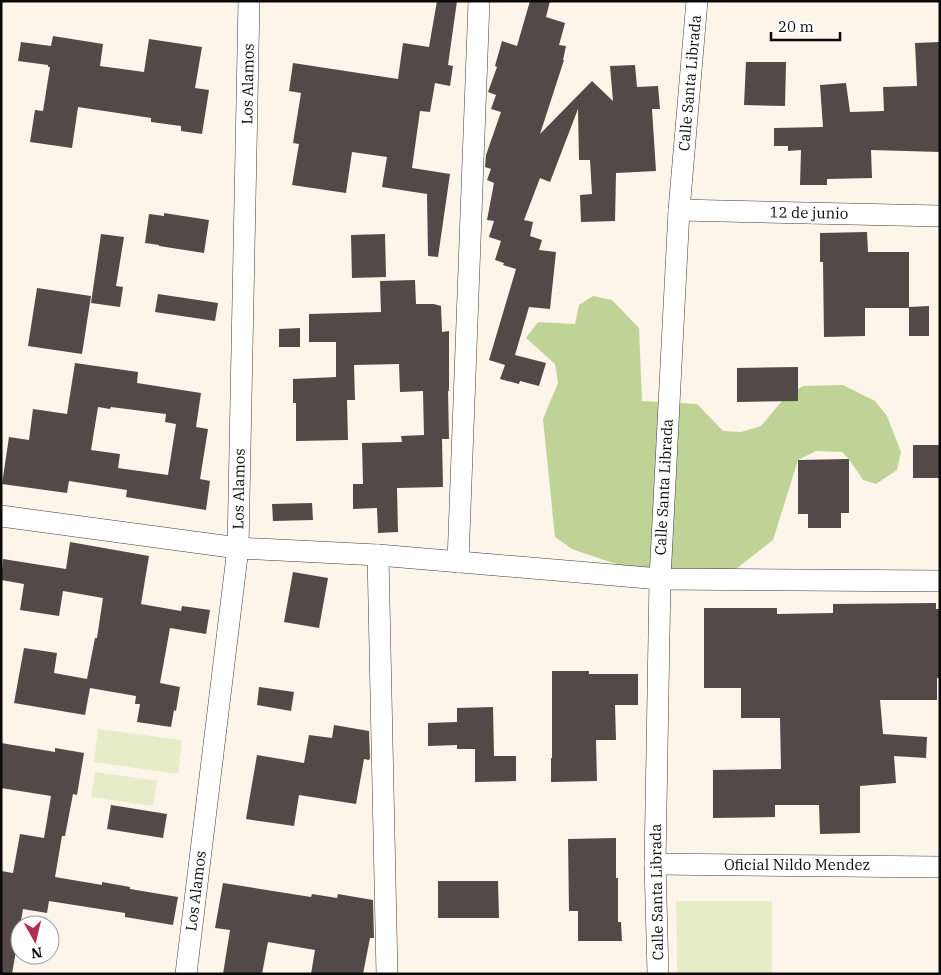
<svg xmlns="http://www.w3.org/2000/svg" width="941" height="975" font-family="'IBM Plex Serif',serif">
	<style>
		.forest { fill: #bfd397 }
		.pitch { fill: #e7ecc8 }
		.building { fill: #524948; fill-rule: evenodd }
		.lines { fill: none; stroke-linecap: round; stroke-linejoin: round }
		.street-casing { stroke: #3d3d3d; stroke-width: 22 }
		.street { stroke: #fff; stroke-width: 21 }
		.labels { text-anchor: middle; stroke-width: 5; stroke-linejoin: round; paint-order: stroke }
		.street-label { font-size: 15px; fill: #0a0a0a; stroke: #fff }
	</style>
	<rect width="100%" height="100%" fill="#fdf5e9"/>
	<path class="forest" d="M 593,296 L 612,300 L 639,328 L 642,401 L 697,404 L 723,431 L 741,432 L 761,426 L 787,395 L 803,386 L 843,385 L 875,401 L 887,416 L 901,452 L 897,470 L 876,484 L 863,480 L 849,459 L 842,452 L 816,451 L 798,460 L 773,540 L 722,580 L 660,579 L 572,549 L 555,537 L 543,419 L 558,383 L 555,364 L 526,338 L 538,322 L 575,324 L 579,305 Z"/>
	<g class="pitch">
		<path d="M 98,729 L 182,740 L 178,774 L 94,762 Z"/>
		<path d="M 95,772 L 157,781 L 153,806 L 91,797 Z"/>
		<path d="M 676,901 L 772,901 L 772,974 L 677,974 Z"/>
	</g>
	<g class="building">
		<path d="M 437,1 L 457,1 L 448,65 L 453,66 L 450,86 L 435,83 L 430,112 L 420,111 L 412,168 L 450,174 L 438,257 L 428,256 L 427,194 L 382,187 L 387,157 L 352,152 L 346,193 L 292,185 L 299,144 L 293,143 L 301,93 L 289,91 L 293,63 L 398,79 L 403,43 L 429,47 Z"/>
		<path d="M 530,1 L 550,1 L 546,17 L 565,23 L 559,45 L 566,46 L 563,60 L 564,60 L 540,134 L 592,81 L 613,101 L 610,66 L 635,65 L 637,87 L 658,86 L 660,109 L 652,109 L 656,171 L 616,173 L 615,221 L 581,222 L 580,195 L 592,194 L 590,160 L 579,160 L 578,109 L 550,182 L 540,178 L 524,220 L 533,222 L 530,236 L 542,240 L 539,250 L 556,252 L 550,309 L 529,307 L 515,355 L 546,363 L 539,386 L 520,381 L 519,384 L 500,379 L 505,365 L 489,360 L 516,269 L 503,265 L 504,263 L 495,260 L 501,241 L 489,237 L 494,221 L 487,220 L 494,183 L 487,180 L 491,169 L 485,167 L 486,155 L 501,112 L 491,109 L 496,95 L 488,92 L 497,67 L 495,66 L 502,41 L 517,46 Z"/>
		<path d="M 53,36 L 103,44 L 100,66 L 144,72 L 149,39 L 202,47 L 195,88 L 209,90 L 202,134 L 181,131 L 181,126 L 151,122 L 151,118 L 78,107 L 72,148 L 30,142 L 35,110 L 43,111 L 50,67 L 48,67 L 48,65 L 18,61 L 21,42 L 51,46 Z"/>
		<path d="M 940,42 L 940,152 L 871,150 L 872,178 L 827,179 L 827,185 L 800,185 L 801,150 L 788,151 L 788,146 L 774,146 L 774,128 L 823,127 L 820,85 L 846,83 L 850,112 L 884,111 L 883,87 L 917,86 L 915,43 Z"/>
		<path d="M 746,62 L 786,62 L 785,106 L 744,105 Z"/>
		<path d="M 164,213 L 209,220 L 204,253 L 159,246 L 159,245 L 145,243 L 149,214 L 164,216 Z"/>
		<path d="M 867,232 L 868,252 L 909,252 L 909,307 L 929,306 L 929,336 L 909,336 L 909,308 L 865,308 L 865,336 L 824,337 L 823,262 L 820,262 L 820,233 Z"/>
		<path d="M 101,234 L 124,237 L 116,286 L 123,287 L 120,307 L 91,303 Z"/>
		<path d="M 385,234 L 386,277 L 352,278 L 351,235 Z"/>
		<path d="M 415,280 L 416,304 L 434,304 L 441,306 L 442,332 L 449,331 L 449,391 L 448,391 L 449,439 L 442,439 L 443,487 L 397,488 L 398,532 L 378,533 L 377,508 L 353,509 L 353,484 L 363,484 L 362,443 L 402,442 L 401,436 L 424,435 L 423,391 L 400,392 L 399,364 L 354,365 L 355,400 L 347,400 L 348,440 L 296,441 L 296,403 L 293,403 L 293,379 L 336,377 L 336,342 L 309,342 L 309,314 L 381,312 L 380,281 Z"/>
		<path d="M 37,288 L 91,296 L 82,354 L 28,346 Z"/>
		<path d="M 158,294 L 218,303 L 215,321 L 155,312 Z"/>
		<path d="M 300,328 L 300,347 L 279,347 L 279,329 Z"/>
		<path d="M 75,363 L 138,372 L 137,383 L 201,393 L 196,427 L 208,429 L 200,479 L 210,481 L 206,510 L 126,497 L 127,490 L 69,481 L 67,493 L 2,484 L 9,437 L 29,440 L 33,409 L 67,414 ZM 98,407 L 110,409 L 111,407 L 166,414 L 165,422 L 176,424 L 168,475 L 118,468 L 120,454 L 91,450 Z"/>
		<path d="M 798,367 L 798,401 L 737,402 L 737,368 Z"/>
		<rect x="913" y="445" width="27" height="33"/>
		<path d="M 849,459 L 849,513 L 841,513 L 841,528 L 808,528 L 808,514 L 798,514 L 798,460 Z"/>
		<path d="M 312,503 L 313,520 L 273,521 L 272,504 Z"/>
		<path d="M 70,542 L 149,556 L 141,604 L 181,611 L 182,606 L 210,610 L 206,634 L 170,628 L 160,683 L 180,687 L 176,711 L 174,710 L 171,727 L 137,722 L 140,704 L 135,704 L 136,696 L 90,688 L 85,715 L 14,703 L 24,648 L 57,653 L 54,673 L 87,679 L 95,638 L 97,638 L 103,598 L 63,591 L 59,616 L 20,610 L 24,584 L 1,580 L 3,559 L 66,569 Z"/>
		<path d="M 293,572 L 328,578 L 319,628 L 284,622 Z"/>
		<path d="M 936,603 L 936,609 L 940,609 L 940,678 L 937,678 L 937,700 L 880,700 L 883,734 L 927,737 L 926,758 L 894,756 L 896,783 L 860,786 L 860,833 L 820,834 L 819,805 L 775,805 L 775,817 L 713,818 L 713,770 L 781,769 L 780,718 L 741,718 L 741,688 L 704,688 L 704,608 L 777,608 L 777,614 L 833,613 L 833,604 Z"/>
		<path d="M 552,671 L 589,671 L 589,674 L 638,674 L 638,705 L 615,705 L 616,740 L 596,740 L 597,781 L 551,782 L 551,758 L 552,758 Z"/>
		<path d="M 259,687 L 294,692 L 291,711 L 257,705 Z"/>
		<path d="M 493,707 L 494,756 L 516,756 L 516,781 L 475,782 L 475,749 L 457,749 L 457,745 L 428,746 L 428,723 L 457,722 L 457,708 Z"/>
		<path d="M 334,725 L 369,731 L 370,758 L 369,760 L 364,759 L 356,804 L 299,795 L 294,826 L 246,819 L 257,755 L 304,763 L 309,735 L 332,738 Z"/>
		<path d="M 1,743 L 55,752 L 55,748 L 84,753 L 77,795 L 73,794 L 65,836 L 62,836 L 55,877 L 102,885 L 102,882 L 130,887 L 130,889 L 178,897 L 173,925 L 125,917 L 125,913 L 49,901 L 47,913 L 23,909 L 12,974 L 1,974 L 1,871 L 13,873 L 20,834 L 44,838 L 51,796 L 1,788 Z"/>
		<path d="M 111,805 L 167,814 L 163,838 L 107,829 Z"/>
		<path d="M 616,838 L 616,878 L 618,878 L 618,922 L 621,922 L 622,941 L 578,941 L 578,911 L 569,911 L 568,839 Z"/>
		<path d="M 438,881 L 498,881 L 499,918 L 438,918 Z"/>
		<path d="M 223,883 L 311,897 L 312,894 L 337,898 L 338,894 L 373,900 L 374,938 L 370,938 L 363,974 L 311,974 L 315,950 L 268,942 L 262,974 L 223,974 L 230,930 L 215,928 Z"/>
	</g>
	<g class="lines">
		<defs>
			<g id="street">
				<path d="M 679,210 L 940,216"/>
				<path d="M 1,516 L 238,548 L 378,555 L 660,579 L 940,581"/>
				<path d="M 378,555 L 387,974"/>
				<path d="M 458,562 L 479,1"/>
				<path d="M 655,864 L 940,867"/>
				<path d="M 186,974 L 238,548 L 249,1"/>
				<path d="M 658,974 L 655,864 L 660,579 L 679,210 L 697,1"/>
			</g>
		</defs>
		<use href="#street" class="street-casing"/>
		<use href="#street" class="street"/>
	</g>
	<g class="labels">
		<g class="street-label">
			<text transform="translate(690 83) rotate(-85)" y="5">Calle Santa Librada</text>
			<text transform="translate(248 84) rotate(-89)" y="5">Los Alamos</text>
			<text transform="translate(809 213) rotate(1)" y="5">12 de junio</text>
			<text transform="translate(664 487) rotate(-87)" y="5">Calle Santa Librada</text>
			<text transform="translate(239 489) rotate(-89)" y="5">Los Alamos</text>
			<text x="797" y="870">Oficial Nildo Mendez</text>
			<text transform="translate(196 891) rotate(-83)" y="5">Los Alamos</text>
			<text transform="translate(657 892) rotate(-91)" y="5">Calle Santa Librada</text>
		</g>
	</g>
	<rect width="941" height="975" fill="none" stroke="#0a0a0a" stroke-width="5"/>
	<g transform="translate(35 940) rotate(172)"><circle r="24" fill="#ffffff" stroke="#9d9d9d"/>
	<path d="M0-4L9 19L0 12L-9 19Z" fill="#ae2f51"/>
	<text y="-8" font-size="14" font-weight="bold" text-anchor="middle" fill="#0a0a0a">N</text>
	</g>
	<path d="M771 32v8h69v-8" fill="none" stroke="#0a0a0a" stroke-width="2.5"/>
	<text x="778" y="32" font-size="15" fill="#0a0a0a" stroke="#ffffff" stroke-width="4" paint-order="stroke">20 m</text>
</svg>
